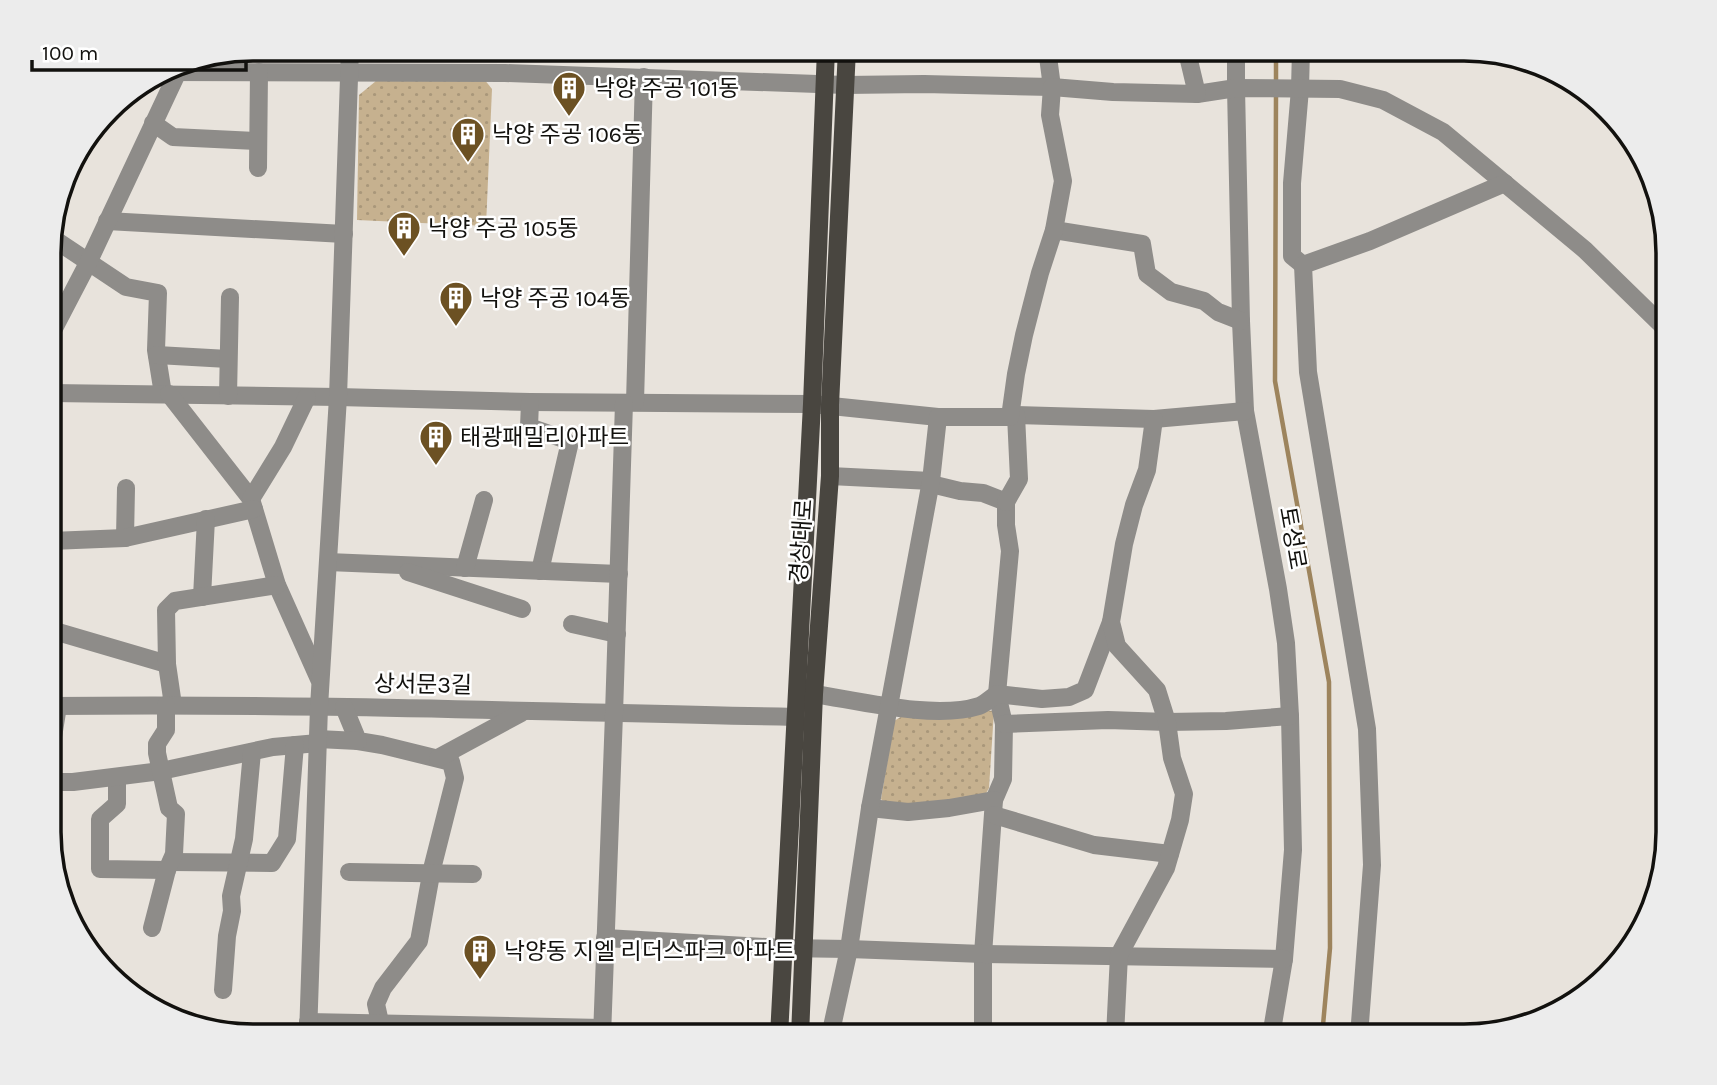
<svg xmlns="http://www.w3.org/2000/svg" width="1717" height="1085" font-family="Karla,'Noto Sans KR',sans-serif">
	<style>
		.green { fill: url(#green-dots) }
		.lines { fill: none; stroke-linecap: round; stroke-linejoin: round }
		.stream { stroke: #9d845d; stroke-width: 4.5 }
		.minor { stroke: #8e8c89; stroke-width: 18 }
		.major { stroke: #494640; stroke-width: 18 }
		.labels { text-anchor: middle; stroke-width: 5; stroke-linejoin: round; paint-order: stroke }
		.poi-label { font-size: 23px; fill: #12110e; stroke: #fff; text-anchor: start }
		.street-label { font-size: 23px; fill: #12110e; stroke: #fff }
		.rim { fill: none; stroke: #12110e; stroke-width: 3.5 }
	</style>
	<defs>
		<pattern id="green-dots" width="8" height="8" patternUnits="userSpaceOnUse" patternTransform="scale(1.75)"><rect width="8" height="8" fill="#c6b18f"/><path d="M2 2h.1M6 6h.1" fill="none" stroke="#a9977a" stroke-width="1.8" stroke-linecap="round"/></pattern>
	</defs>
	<rect width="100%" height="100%" fill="#e8e3dc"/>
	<g class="green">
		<path d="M 484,79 L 492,89 L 486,226 L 357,220 L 359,95 L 376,81 Z"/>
		<path d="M 981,710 L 994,711 L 989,788 L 984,797 L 888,807 L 881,799 L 894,721 L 909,712 Z"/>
	</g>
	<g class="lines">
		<g class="stream">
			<path d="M 1276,83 L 1276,49"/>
			<path d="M 1276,92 L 1275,381 L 1329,682 L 1330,948 L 1322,1036"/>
		</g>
		<g class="minor">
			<path d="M 1236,49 L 1236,88 L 1241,321 L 1245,411 L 1278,589 L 1286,643 L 1290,716 L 1293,850 L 1284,959 L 1271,1036"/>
			<path d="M 1301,49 L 1300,89 L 1292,183 L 1292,256 L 1303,265"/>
			<path d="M 163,72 L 505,73 L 845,85 L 924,84 L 1052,87 L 1047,49"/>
			<path d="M 1197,94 L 1236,88 L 1340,89 L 1383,100 L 1443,132 L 1585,250 L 1668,331"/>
			<path d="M 153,123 L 173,137 L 258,141"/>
			<path d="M 258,168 L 259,72"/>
			<path d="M 107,221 L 344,234"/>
			<path d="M 1054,230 L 1142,244 L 1147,274 L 1171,292 L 1204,301 L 1218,312 L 1241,321"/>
			<path d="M 51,237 L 126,287 L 158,293 L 156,350 L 163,394"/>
			<path d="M 54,239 L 55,212"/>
			<path d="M 51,334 L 88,263 L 182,63"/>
			<path d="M 157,355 L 228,359"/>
			<path d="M 51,393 L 338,397 L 530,402 L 812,404 L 938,417"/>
			<path d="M 169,394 L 251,499 L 277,585 L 319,679"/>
			<path d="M 228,396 L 230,297"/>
			<path d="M 530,402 L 529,427 L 564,439 L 569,446 L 540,571"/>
			<path d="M 635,402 L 644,77"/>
			<path d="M 1010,417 L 1016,415 L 1154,419 L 1245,411"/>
			<path d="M 830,476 L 931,481"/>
			<path d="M 931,484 L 960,491 L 983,493 L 1006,502 L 1006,525 L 1010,551 L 997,694 L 1004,724 L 1003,779 L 994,800 L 983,954 L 983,1036"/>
			<path d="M 251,499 L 283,447 L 307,397"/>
			<path d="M 1006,502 L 1019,479 L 1016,415"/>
			<path d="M 125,538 L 126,488"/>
			<path d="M 51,541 L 125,538 L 254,509"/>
			<path d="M 328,562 L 619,574"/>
			<path d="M 465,568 L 484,500"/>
			<path d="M 408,572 L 522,609"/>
			<path d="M 202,597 L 206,519"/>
			<path d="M 572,624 L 617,634"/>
			<path d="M 51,630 L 167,664"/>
			<path d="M 814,694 C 860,701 935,720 979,706 C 985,704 991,698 997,694 L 1042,699 L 1069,697 L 1085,690 L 1111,622"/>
			<path d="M 173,705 L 167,664 L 166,610 L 175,601 L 277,585"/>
			<path d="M 51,706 C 299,703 547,712 795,717"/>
			<path d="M 344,707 L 358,741 L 382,745 L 451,762 L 455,778 L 432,869 L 419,941 L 383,988 L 376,1004 L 383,1036"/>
			<path d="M 1004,724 L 1108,720 L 1167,722 L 1226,721 L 1290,716"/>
			<path d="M 318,739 L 358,741"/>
			<path d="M 51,749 L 58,706"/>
			<path d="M 438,758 L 521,713"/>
			<path d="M 117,777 L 117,804 L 100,819 L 100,869 L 167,870"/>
			<path d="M 51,782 L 73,782 L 161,771 L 273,747 L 318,743"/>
			<path d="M 870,808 L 908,812 L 949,808 L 994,800"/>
			<path d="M 994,815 L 1094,845 L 1170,854"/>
			<path d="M 171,862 L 272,863 L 287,839 L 295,745"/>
			<path d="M 349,872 L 473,874"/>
			<path d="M 152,928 L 167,870 L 174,854 L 176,814 L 169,808 L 157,753 L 157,744 L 166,730 L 166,705"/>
			<path d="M 605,938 L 783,948 L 849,949 L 983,954 L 1284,959"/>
			<path d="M 223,990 L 227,936 L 232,911 L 231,896 L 244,839 L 252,752"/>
			<path d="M 308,1022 L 602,1028"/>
			<path d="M 308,1036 L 319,707 L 338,397 L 350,49"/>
			<path d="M 602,1036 L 614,714 L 624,403"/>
			<path d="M 830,1036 L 849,949 L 870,808 L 931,481 L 938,417 L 1010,417 L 1016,374 L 1024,335 L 1040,273 L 1054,230 L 1063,181 L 1050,115 L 1052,87 L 1113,92 L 1197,94 L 1187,52"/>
			<path d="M 1115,1036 L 1119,955 L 1166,868 L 1180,820 L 1184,794 L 1172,758 L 1167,722 L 1157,690 L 1117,646 L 1111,622 L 1124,544 L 1134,505 L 1147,470 L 1154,419"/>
			<path d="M 1359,1036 L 1372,865 L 1367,729 L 1308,372 L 1303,265 L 1370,241 L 1505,183"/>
		</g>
		<g class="major">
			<path d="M 779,1036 L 812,404 L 826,49"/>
			<path d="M 800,1036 L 814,694 L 830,476 L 830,405 L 847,49"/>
		</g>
	</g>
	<defs>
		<symbol id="building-pin" viewBox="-11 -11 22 30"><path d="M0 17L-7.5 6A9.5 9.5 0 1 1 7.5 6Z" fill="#6c5123" stroke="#fff"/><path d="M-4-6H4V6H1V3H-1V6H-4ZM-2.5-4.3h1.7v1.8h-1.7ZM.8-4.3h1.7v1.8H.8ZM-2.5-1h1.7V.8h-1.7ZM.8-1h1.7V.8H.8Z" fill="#fff"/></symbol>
	</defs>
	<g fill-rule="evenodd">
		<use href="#building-pin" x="550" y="69" width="38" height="52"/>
		<use href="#building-pin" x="449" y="115" width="38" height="52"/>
		<use href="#building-pin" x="385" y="209" width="38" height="52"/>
		<use href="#building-pin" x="437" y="279" width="38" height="52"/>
		<use href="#building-pin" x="417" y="418" width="38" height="52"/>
		<use href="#building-pin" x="461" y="932" width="38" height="52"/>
	</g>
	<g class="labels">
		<g class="poi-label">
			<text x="594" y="96">낙양 주공 101동</text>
			<text x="492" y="142">낙양 주공 106동</text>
			<text x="428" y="236">낙양 주공 105동</text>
			<text x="480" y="306">낙양 주공 104동</text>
			<text x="460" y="445">태광패밀리아파트</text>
			<text x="504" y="959">낙양동 지엘 리더스파크 아파트</text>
		</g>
		<g class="street-label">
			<text transform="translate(1293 538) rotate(80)" y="8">토성로</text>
			<text transform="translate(801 541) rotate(-86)" y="8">경상대로</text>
			<text transform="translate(423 684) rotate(1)" y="8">상서문3길</text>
		</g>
	</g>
	<path d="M0 0H1717V1085H0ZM253 61H1464A192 192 0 0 1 1656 253V832A192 192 0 0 1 1464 1024H253A192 192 0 0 1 61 832V253A192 192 0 0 1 253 61Z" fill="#ececec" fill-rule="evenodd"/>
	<path class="rim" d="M253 61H1464A192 192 0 0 1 1656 253V832A192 192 0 0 1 1464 1024H253A192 192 0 0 1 61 832V253A192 192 0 0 1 253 61Z"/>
	<path d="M32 60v10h214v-10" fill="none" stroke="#12110e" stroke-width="3.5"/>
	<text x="42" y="60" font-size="21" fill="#12110e" stroke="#ffffff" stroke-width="5" paint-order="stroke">100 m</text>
</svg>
